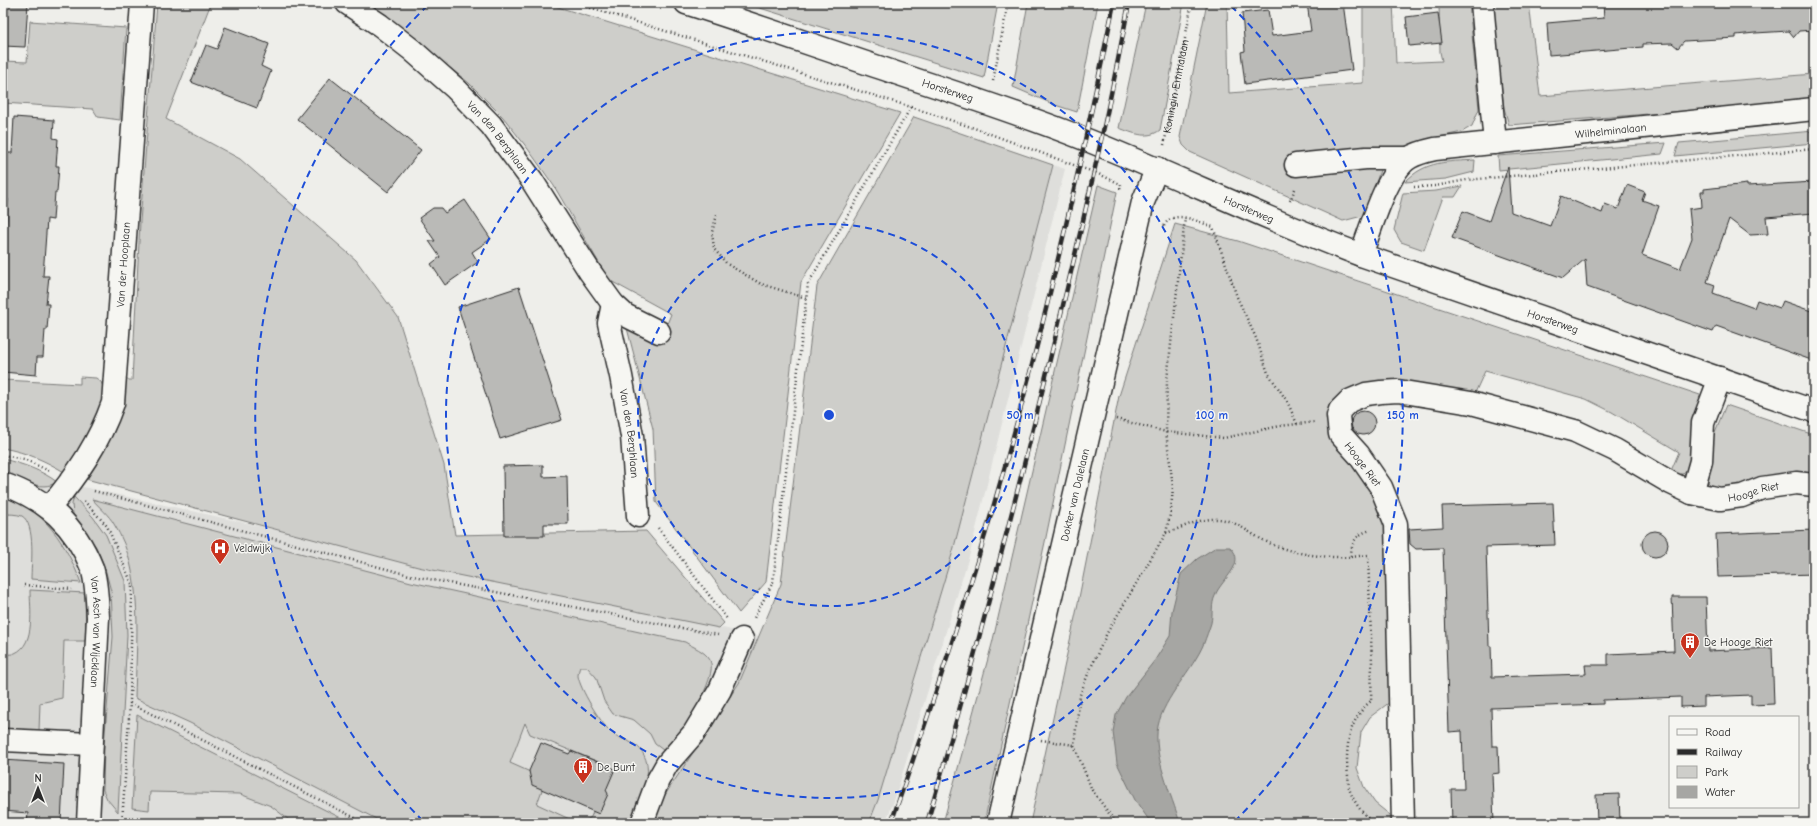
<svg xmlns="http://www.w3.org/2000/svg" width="1817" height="826" font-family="'Comic Neue',sans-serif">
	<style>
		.built { fill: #dededb }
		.green { fill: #cececa; stroke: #7c7c7a }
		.water { fill: #a6a6a3; stroke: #757573 }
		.building { fill: #babab7; stroke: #2b2b2b }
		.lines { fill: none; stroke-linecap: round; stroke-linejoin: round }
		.minor-casing { stroke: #2b2b2b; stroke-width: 25 }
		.major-casing { stroke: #2b2b2b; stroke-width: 25 }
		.path { stroke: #2b2b2b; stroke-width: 2.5; stroke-dasharray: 1 3; stroke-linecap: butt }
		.minor { stroke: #f6f6f2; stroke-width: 22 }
		.major { stroke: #f6f6f2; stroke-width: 22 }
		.rail-casing { stroke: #2b2b2b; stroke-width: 4.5 }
		.rail { stroke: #f6f6f2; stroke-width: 3; stroke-dasharray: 9; stroke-linecap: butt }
		.ring { fill: none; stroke: #1d4ed8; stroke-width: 2; stroke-dasharray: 7 5 }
		.labels { text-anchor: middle; stroke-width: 3; stroke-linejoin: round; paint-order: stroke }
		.street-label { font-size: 11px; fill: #2b2b2b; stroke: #f6f6f2 }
		.poi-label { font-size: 11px; fill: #2b2b2b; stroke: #f6f6f2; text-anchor: start }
		.centre { fill: #1d4ed8; stroke: #f6f6f2; stroke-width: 2 }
		.ring-label { font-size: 12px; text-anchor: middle; font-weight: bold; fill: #1d4ed8; stroke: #f6f6f2; stroke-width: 3; stroke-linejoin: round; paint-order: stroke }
	</style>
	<rect width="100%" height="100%" fill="#eeeeea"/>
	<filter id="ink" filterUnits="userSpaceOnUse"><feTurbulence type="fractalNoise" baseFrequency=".025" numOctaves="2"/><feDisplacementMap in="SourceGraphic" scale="8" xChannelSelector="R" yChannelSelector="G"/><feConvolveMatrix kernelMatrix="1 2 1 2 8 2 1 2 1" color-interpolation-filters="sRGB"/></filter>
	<g filter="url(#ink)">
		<g class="built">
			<path d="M 1053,165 L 1065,169 L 970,553 L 894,801 L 885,823 L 869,823 L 878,800 L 953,551 Z"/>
			<path d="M 3,470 L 15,472 L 858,658 L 804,823 L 3,823 Z"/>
		</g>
		<g class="green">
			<path d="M 39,3 L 127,3 L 121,7 Z"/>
			<path d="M 157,3 L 211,3 L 166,119 L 240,159 L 356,260 L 398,317 L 444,465 L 455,535 L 646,531 L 724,623 L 719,628 L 418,567 L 86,479 L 104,451 L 115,428 L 125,380 L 132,380 L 140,222 Z"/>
			<path d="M 358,3 L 545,3 L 900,113 L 801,282 L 766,582 L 739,613 L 656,502 L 653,429 L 627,328 L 659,344 L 671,314 L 609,280 L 554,186 L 528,149 L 503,117 L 469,83 L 406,33 Z"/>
			<path d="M 744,3 L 998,3 L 984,78 Z"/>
			<path d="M 1028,3 L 1098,3 L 1077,112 L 1055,105 L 1013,87 Z"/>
			<path d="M 1146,3 L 1184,3 L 1160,130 C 1147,140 1133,133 1119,128 Z"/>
			<path d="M 1207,3 L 1227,3 L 1229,93 L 1363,83 L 1363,3 L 1393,3 L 1396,63 L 1442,61 L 1440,52 L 1439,3 L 1469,3 L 1479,109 L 1472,126 L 1462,132 L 1425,140 L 1397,156 L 1380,170 L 1366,215 L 1343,221 L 1190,152 L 1183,145 L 1180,137 Z"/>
			<path d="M 1492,3 L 1529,3 L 1540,96 L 1814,74 L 1814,101 L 1509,125 L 1504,108 Z"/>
			<path d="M 30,21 L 126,28 L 120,120 L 98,117 L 93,109 L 3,103 L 3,61 L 27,62 Z"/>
			<path d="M 914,117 L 1053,165 L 953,551 L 878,800 L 869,823 L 650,823 L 659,804 L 739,683 L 781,584 L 817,286 Z"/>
			<path d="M 1814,131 L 1814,143 L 1675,156 L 1679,143 Z"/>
			<path d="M 1666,143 L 1662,154 L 1499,170 L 1498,156 Z"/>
			<path d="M 1475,160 L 1474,172 L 1446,179 L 1405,182 C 1426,160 1448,162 1475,160 Z"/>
			<path d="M 1098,185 L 1117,192 L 1045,542 L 984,823 L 943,823 L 992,644 Z"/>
			<path d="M 1462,186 L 1455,197 L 1443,197 L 1424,250 L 1401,242 L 1394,230 L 1403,193 L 1436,191 Z"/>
			<path d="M 1175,224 L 1238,241 L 1706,397 L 1694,461 L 1686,473 L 1677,475 L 1670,473 L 1679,452 L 1612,412 L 1586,399 L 1485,371 L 1474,395 C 1446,391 1370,374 1347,389 C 1340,393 1335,402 1330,407 L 1369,481 L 1388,531 L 1390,702 L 1370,717 L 1361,732 L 1357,768 L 1364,787 L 1375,803 L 1395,819 L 1395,823 L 1030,823 L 1076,613 L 1119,396 Z"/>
			<path d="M 80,377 L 96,378 L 101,382 L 103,387 L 100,415 L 66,473 C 44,460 28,453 3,448 L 3,380 L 80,384 Z"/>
			<path d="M 1726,405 L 1814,435 L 1814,477 L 1734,490 L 1716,490 L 1708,482 L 1713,437 Z"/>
			<path d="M 3,459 C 23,464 41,470 57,482 C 40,493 21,478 3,473 Z"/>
			<path d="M 3,496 C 44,508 67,545 81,583 L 31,579 C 31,565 36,524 22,516 C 17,514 9,514 3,514 Z"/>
			<path d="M 74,497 L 93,517 L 106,535 L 125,581 L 127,635 L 118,812 L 107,799 L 103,790 L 104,745 L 113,637 L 111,591 L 104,565 L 96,547 L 73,514 L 72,504 Z"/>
			<path d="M 92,499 L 411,582 L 685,642 C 693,647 705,651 710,660 C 719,678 680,735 669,751 L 663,750 L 655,744 L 650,734 L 634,720 L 613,714 L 604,701 L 596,677 L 587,667 L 580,667 C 579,669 578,673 578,676 C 580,689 600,722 610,731 C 623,744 641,738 647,764 C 650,780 639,806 634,823 L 582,823 L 591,817 L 611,767 L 530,734 L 525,723 L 510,763 L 546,779 L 537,804 L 578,823 L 384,823 L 190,723 L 135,698 C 136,642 145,573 114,524 C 109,515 99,507 92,499 Z"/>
			<path d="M 30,590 L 85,593 L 86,641 L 64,641 L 62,698 L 40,703 L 39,731 L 3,729 L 3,654 C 7,654 12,655 15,653 C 36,644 30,608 30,590 Z"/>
			<path d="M 137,715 L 351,823 L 293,823 L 271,806 L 240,794 L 150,792 L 149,810 L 132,808 Z"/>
		</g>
		<path class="water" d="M 1216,547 L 1230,547 C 1248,564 1220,580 1215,596 C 1211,604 1213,614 1211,623 C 1209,630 1206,637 1204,643 C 1193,670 1164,697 1158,726 C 1152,754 1172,796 1180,823 L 1151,823 L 1135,800 L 1117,763 L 1113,732 L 1116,715 L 1126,697 L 1155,660 L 1170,636 L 1172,611 L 1181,574 L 1197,559 Z"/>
		<g class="building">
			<path d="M 3,3 L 28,3 L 25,47 L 3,46 Z"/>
			<path d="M 1307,3 L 1343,3 L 1352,70 L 1245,84 L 1241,52 L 1245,51 L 1242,13 L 1268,10 L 1272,36 L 1311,31 Z"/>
			<path d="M 1603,3 L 1675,3 L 1676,6 L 1710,3 L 1814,3 L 1814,30 L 1799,31 L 1794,37 L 1789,31 L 1755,33 L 1736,35 L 1736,38 L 1684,41 L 1678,48 L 1672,43 L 1643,44 L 1643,47 L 1549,55 L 1547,23 L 1604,18 Z"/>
			<path d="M 1438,13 L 1442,43 L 1409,46 L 1406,17 Z"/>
			<path d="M 225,27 L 269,44 L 261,66 L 271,71 L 257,108 L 191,82 L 206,45 L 217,49 Z"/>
			<path d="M 330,78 L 421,150 L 388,192 L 297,119 Z"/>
			<path d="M 14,117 L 54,120 L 53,138 L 58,139 L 56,166 L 59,166 L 57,192 L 55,192 L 53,220 L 47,219 L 43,276 L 49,276 L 46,304 L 49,304 L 47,330 L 45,330 L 43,357 L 37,357 L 36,375 L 3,372 L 3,274 L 8,199 L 3,198 L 3,180 L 5,153 L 12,153 Z"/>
			<path d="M 1508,167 L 1511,212 L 1550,226 L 1561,196 L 1602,213 L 1605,204 L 1618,209 L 1627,185 L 1645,192 L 1642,200 L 1659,206 L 1642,255 L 1680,269 L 1692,238 L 1689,209 L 1702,207 L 1701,192 L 1704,192 L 1704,189 L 1747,184 L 1747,186 L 1814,182 L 1814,213 L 1766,217 L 1768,234 L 1750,235 L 1729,219 L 1707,282 L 1715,285 L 1713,293 L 1754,308 L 1757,300 L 1780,308 L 1783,301 L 1814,312 L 1814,361 L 1716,326 L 1713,332 L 1587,287 L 1585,259 L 1563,278 L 1452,238 L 1463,211 L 1489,221 Z"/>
			<path d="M 465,200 L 491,239 L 472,252 L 478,262 L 445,285 L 431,264 L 440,257 L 429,241 L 435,241 L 419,218 L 433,208 L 441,208 L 445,213 Z"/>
			<path d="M 519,287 L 562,420 L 500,439 L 458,307 Z"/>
			<circle cx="1363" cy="423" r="12"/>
			<path d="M 543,465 L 543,477 L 567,476 L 568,524 L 544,524 L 544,536 L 504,536 L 503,466 Z"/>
			<path d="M 1553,503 L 1555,545 L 1486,547 L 1489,646 L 1491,646 L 1492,677 L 1586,674 L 1585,665 L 1608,665 L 1608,654 L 1674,651 L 1672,597 L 1706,597 L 1708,651 L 1772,648 L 1774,704 L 1751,705 L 1751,695 L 1704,697 L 1704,706 L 1681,707 L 1681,697 L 1603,700 L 1603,704 L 1491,708 L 1492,746 L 1498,746 L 1499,773 L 1492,774 L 1494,823 L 1452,823 L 1451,789 L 1464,789 L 1462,731 L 1449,732 L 1443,548 L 1416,549 L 1410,544 L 1409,529 L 1443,527 L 1442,506 Z"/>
			<path d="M 1814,530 L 1814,574 L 1718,577 L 1716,534 Z"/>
			<circle cx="1655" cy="544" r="13"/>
			<path d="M 541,743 L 569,754 L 571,751 L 615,769 L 606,790 L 608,794 L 599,814 L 532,785 L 529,771 Z"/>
			<path d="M 3,760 L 64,764 L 61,823 L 27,823 L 28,813 L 3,811 Z"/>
			<path d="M 1619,794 L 1620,823 L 1597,823 L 1596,795 Z"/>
		</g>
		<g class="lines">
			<defs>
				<g id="minor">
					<path id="s2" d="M 347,3 L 380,25 L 412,50 L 456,89 L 491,125 L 531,179 L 590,272 L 613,304 L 625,315 L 659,332"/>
					<path d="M 1482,3 L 1495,143"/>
					<path d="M 1296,165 L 1366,158 L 1408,158"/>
					<path id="s3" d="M 1361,255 C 1370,231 1387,171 1409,158 C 1417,153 1426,151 1435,149 L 1814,109"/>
					<path id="s4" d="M 613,304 L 609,323 L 621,376 L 632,436 L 638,516"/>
					<path id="s5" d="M 3,484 C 46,499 75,525 92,568 C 97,583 97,601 98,617 L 88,823"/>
					<path d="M 1692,493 L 1701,461 L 1703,423 L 1720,378"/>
					<path id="s6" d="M 50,507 C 77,475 99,443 113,403 L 142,3"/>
					<path d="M 3,740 L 91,744"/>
					<path d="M 642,823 L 658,780 L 667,764 L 694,733 L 720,690 L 742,639"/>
					<path id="s7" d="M 998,823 L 1143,202 L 1157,168"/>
					<path id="s8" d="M 1403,823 L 1396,524 L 1381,487 L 1359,455 L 1340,434 L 1338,416 L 1340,410 L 1349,401 L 1366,394 L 1381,392 L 1398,391 L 1471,403 L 1575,431 L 1615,450 L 1671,483 L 1692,493 L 1720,499 L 1742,496 L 1762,488 L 1796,483 L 1814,485"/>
				</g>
				<g id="major">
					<path id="s9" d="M 686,3 C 750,23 812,45 875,66 C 946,90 1018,112 1087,140 C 1179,177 1268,220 1361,255 L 1814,411"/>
				</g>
			</defs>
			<use href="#minor" class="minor-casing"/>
			<use href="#major" class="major-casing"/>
			<g class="path">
				<path d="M 575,3 L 911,107 L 808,284 L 773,582 L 754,618"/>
				<path d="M 993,81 L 1008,3"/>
				<path d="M 911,107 L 977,129 L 1079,167 L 1094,172 L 1121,184 L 1120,191"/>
				<path id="s1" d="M 1164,145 L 1192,3"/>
				<path d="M 1414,187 L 1435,186 L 1467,180 L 1814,149"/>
				<path d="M 1290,201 L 1295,189"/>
				<path d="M 717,215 L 712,232 L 714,249 L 727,264 L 761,284 L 806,298"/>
				<path d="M 1164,226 C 1173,208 1199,222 1213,227 L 1237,297 L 1256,338 L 1268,373 L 1287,401 L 1297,424"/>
				<path d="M 1116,419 L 1166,432 L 1224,438 L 1280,426 L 1316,422"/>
				<path d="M 3,455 L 24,459 L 49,471"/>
				<path d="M 94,491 L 413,576 L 718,635"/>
				<path d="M 84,501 L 107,526 L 132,584 L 130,703 L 365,823"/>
				<path d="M 658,528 L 728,620"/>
				<path d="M 1166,533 C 1182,528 1200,518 1217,519 C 1235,519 1251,535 1267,542 C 1292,554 1323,558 1351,557 C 1351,542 1356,534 1371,530"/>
				<path d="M 1351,557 L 1368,555 L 1372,663 L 1371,701 C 1348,720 1345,748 1348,776 C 1349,781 1348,787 1350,791 C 1355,804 1363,814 1373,823"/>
				<path d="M 24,585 L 72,589"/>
				<path d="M 1041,740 L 1074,745"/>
				<path d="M 122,823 L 130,703"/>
				<path d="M 1116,823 L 1092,790 L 1074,745 L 1080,695 L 1088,674 L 1107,633 L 1166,533 L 1171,510 L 1173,487 L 1166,432 L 1167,380 L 1185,218"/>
			</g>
			<use href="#minor" class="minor"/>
			<use href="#major" class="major"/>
			<defs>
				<g id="rail">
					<path d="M 891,823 C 939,687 983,550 1020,411 C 1056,276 1086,140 1114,3"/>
					<path d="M 927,823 C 975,659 1018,493 1058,326 C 1084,219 1109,111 1129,3"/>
				</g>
			</defs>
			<use href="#rail" class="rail-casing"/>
			<use href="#rail" class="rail"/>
		</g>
	</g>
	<g class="ring">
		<circle cx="829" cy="415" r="191"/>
		<circle cx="829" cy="415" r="383"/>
		<path d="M423 821A574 574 0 0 1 427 6M1231 6A574 574 0 0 1 1235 821"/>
	</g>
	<defs>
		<symbol id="hospital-pin" viewBox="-11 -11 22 30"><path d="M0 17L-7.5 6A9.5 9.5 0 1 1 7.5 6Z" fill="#c8321e" stroke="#f6f6f2"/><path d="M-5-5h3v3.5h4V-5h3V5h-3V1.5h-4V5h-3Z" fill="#fff"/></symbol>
		<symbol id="building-pin" viewBox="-11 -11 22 30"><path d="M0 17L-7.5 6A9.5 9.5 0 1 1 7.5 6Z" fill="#c8321e" stroke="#f6f6f2"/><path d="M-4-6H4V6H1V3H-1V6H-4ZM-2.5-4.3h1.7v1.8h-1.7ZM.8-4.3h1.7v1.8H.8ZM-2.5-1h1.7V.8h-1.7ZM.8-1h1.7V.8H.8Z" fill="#fff"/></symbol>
	</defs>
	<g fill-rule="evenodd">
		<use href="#hospital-pin" x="209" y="537" width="22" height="30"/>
		<use href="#building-pin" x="1679" y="631" width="22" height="30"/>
		<use href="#building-pin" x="572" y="756" width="22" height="30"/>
	</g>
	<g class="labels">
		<g class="street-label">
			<text dy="4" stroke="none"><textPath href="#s1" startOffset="60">Koningin Emmalaan</textPath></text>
			<text dy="4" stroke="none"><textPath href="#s9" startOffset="276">Horsterweg</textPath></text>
			<text dy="4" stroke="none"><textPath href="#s3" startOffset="314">Wilhelminalaan</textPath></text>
			<text dy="4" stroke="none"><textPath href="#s2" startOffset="203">Van den Berghlaan</textPath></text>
			<text dy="4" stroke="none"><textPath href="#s9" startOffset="600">Horsterweg</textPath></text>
			<text dy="4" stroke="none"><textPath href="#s6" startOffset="261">Van der Hooplaan</textPath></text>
			<text dy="4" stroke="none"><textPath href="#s9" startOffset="924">Horsterweg</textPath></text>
			<text dy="4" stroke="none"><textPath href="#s4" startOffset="132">Van den Berghlaan</textPath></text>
			<text transform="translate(1363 464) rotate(53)" y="4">Hooge Riet</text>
			<text dy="4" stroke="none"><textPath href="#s8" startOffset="871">Hooge Riet</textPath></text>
			<text dy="4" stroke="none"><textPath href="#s7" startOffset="337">Dokter van Dalelaan</textPath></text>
			<text dy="4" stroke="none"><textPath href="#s5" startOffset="191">Van Asch van Wijcklaan</textPath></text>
		</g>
		<g class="poi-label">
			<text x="234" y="552">Veldwijk</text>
			<text x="1704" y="646">De Hooge Riet</text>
			<text x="597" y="771">De Bunt</text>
		</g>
	</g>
	<circle cx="829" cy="415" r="6" class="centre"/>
	<g class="ring-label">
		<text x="1020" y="419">50 m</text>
		<text x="1212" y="419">100 m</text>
		<text x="1403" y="419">150 m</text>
	</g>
	<rect width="1817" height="826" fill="none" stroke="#f6f6f2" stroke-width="16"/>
	<rect x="8" y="8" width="1801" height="810" fill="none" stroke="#2b2b2b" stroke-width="1.5" filter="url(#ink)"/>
	<rect x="1669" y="716" width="130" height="92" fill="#f6f6f2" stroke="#a5a5a2"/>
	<rect x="1677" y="729" width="20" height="6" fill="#f6f6f2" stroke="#a5a5a2"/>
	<text x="1705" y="736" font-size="12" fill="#2b2b2b">Road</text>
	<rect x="1677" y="749" width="20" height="6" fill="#2b2b2b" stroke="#a5a5a2"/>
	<text x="1705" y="756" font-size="12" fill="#2b2b2b">Railway</text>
	<rect x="1677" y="766" width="20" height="12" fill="#cececa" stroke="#a5a5a2"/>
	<text x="1705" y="776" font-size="12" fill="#2b2b2b">Park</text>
	<rect x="1677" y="786" width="20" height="12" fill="#a6a6a3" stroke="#a5a5a2"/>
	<text x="1705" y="796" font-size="12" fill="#2b2b2b">Water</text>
	<g transform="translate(38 788)" stroke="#f6f6f2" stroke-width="3" paint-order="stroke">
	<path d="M0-3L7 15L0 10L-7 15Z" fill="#2b2b2b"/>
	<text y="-6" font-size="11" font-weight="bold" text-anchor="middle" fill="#2b2b2b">N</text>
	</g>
</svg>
